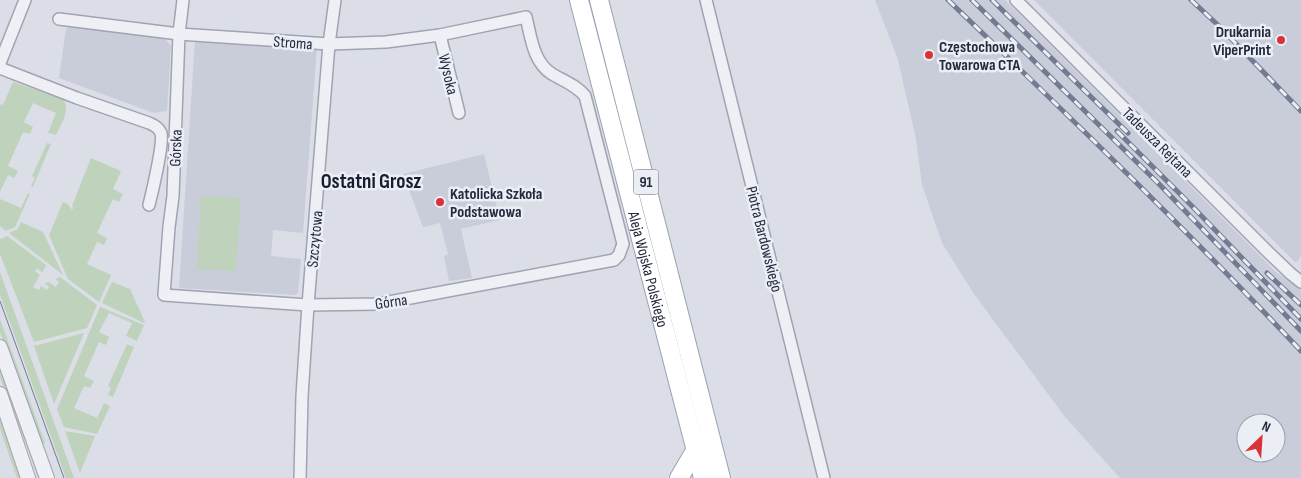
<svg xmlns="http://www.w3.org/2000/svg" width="1301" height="478" font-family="'Sofia Sans Condensed',sans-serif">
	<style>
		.built { fill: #c9cdd9; fill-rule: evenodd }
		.green { fill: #bfd2bc }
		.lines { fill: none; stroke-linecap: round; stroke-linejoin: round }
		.minor-casing { stroke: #a0a4b1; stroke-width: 14 }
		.tertiary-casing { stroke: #a0a4b1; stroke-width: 16 }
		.primary-casing { stroke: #9aa1b4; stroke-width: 20 }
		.minor { stroke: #eef0f5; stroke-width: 11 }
		.tertiary { stroke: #eef0f5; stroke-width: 14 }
		.primary { stroke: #fff; stroke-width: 18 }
		.tram { stroke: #737b92; stroke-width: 1 }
		.rail-casing { stroke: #737b92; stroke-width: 5 }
		.rail { stroke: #ebeef5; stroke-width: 3; stroke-dasharray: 9; stroke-linecap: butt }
		.poi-dot { fill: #d93338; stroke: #ebeef5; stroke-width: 2 }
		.labels { text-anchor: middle; stroke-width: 5; stroke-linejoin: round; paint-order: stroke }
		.shield { fill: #ebeef5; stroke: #606575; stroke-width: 1 }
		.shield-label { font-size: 15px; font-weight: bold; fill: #242a3e }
		.poi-label { font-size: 16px; font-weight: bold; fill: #242a3e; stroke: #ebeef5; text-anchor: start }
		.street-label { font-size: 16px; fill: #242a3e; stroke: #ebeef5 }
		.district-label { font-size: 21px; font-weight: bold; fill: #171c2f; stroke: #ebeef5 }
	</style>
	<rect width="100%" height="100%" fill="#dbdee7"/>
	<g class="built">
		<path d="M 875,0 L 1005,0 L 1276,272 L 1301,289 L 1301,478 L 1120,478 L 1065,417 L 974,294 L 942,243 L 922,185 L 916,139 L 898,60 ZM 1246,423 L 1276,423 L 1276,453 L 1246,453 Z"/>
		<path d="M 1034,0 L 1301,0 L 1301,256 L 1296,263 Z"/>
		<path d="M 74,26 L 164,38 L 171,46 L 167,111 L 154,113 L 59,78 L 66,29 Z"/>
		<path d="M 195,40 L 317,47 L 303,233 L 273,230 L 271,256 L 301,259 L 298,293 L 295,295 L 179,288 Z"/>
		<path d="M 484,154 L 500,220 L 461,229 L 472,278 L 449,281 L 444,256 L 448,254 L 440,223 L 423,227 L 403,174 Z"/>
	</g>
	<g class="green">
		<path d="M 13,82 L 63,99 C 71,110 61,124 56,135 L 48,133 L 56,113 L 33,103 L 24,122 L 33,127 L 30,134 L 23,132 L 8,166 L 18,171 L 14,178 L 8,175 L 0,192 L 0,104 L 3,105 Z"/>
		<path d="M 47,143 L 51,144 L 33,187 L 31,186 L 35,178 L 32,176 Z"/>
		<path d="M 91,158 L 121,171 L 113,189 L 123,194 L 119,202 L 113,199 L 97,233 L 107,238 L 104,245 L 97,242 L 87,264 L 111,275 L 99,302 L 68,279 L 49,235 L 63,202 L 68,204 L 71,209 L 73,209 L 73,208 L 72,206 Z"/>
		<path d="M 28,193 L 30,194 L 15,227 L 6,231 L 0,226 L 0,199 L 21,208 Z"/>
		<path d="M 201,196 L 241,198 L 236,271 L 197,269 Z"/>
		<path d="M 21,222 L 43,232 L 63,275 L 9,233 L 18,229 Z"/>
		<path d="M 7,236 L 46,265 L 45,268 L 42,272 L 37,268 L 35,271 L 40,275 L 33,287 L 39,290 L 41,286 L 47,290 L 49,286 L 44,284 L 48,282 L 56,287 L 59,282 L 55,279 L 60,277 L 97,305 L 87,328 L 34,342 L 0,254 L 0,239 Z"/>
		<path d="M 0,272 L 74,478 L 66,478 L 0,295 Z"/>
		<path d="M 112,282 L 130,289 L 145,322 L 144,323 L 102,303 Z"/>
		<path d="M 100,307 L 144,325 L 137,341 L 126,336 L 132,323 L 109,313 L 99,332 L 109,337 L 106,345 L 99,342 L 84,376 L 94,381 L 90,388 L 84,386 L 74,408 L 97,418 L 104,403 L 110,406 L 97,434 L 64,427 L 57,409 Z"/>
		<path d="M 0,319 L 45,443 L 41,444 L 0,332 Z"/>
		<path d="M 84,333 L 54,404 L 34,346 Z"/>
		<path d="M 127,344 L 134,347 L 113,397 L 108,395 L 111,388 L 108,386 Z"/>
		<path d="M 0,361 L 42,478 L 38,478 L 27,447 L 7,399 L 0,377 Z"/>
		<path d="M 0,414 L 22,478 L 17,478 L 0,429 Z"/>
		<path d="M 65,431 L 95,436 L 80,473 Z"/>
	</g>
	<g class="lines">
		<defs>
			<g id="minor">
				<path d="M 706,0 L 824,478"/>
				<path d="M 1016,0 L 1267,251 L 1290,273 L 1301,282"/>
				<path d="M 59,19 L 179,34 L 329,44 L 386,42 L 440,35 L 526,17 C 531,37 533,62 552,74 C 564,81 576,85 585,96 L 623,244 L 619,255 L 614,260 L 378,304 L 308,305 L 164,295 L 169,227 L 173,196 L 179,34 L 183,0"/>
				<path d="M 440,35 L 459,113"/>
				<path d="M 0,63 L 25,0"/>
				<path d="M 0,68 L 77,98 L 149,123 C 154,125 159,128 161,133 C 164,142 152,193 149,205"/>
				<path d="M 300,478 L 302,396 L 308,305 L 329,44 L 335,0"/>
			</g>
			<g id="tertiary">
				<path d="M 0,347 L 47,478"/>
				<path d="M 0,394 L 28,478"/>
			</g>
			<g id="primary">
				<path id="s1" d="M 579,0 L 703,478"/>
				<path d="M 599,0 L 721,478"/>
				<path d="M 679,478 L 696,449"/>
			</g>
		</defs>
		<use href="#minor" class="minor-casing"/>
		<use href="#tertiary" class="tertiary-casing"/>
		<use href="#primary" class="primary-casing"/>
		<use href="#minor" class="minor"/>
		<use href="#tertiary" class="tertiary"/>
		<use href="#primary" class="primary"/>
		<path class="tram" d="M 0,301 L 64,478"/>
		<defs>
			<g id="rail">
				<path d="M 948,0 C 1068,115 1187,230 1301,351"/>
				<path d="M 972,0 L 1159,184 L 1301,331"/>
				<path d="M 992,0 L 1128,133"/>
				<path d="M 1191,0 L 1219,26 L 1301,111"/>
				<path d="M 1117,131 L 1189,203 L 1301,319"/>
				<path d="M 1267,273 L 1301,305"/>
			</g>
		</defs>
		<use href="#rail" class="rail-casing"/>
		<use href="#rail" class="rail"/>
	</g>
	<g class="poi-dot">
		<circle cx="1281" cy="40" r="5"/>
		<circle cx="929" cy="55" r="5"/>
		<circle cx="440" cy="202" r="5"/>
	</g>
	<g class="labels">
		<rect class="shield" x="633.5" y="169.5" width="25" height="25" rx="4"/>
		<g class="shield-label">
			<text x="646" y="187">91</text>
		</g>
		<g class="poi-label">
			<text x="1271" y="37" text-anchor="end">Drukarnia<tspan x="1271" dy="18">ViperPrint</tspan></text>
			<text x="939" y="52">Częstochowa<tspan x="939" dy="18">Towarowa CTA</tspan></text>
			<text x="450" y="199">Katolicka Szkoła<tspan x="450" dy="18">Podstawowa</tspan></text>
		</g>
		<g class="street-label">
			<text transform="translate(293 42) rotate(4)" y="6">Stroma</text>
			<text transform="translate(449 74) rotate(77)" y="6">Wysoka</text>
			<text transform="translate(1158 142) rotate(45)" y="6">Tadeusza Rejtana</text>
			<text transform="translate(175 148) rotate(-88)" y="6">Górska</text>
			<text transform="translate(314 239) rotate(-85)" y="6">Szczytowa</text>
			<text transform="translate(765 239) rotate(76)" y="6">Piotra Bardowskiego</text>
			<text dy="6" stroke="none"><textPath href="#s1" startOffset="278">Aleja Wojska Polskiego</textPath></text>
			<text transform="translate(391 301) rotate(-8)" y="6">Górna</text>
		</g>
		<g class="district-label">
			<text x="371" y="188">Ostatni Grosz</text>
		</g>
	</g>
	<g transform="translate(1261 438) rotate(25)"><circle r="24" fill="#ebeef5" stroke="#9ba0ac"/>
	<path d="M0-4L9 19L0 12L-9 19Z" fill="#d93338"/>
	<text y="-8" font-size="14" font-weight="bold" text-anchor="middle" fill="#242a3e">N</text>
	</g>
</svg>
